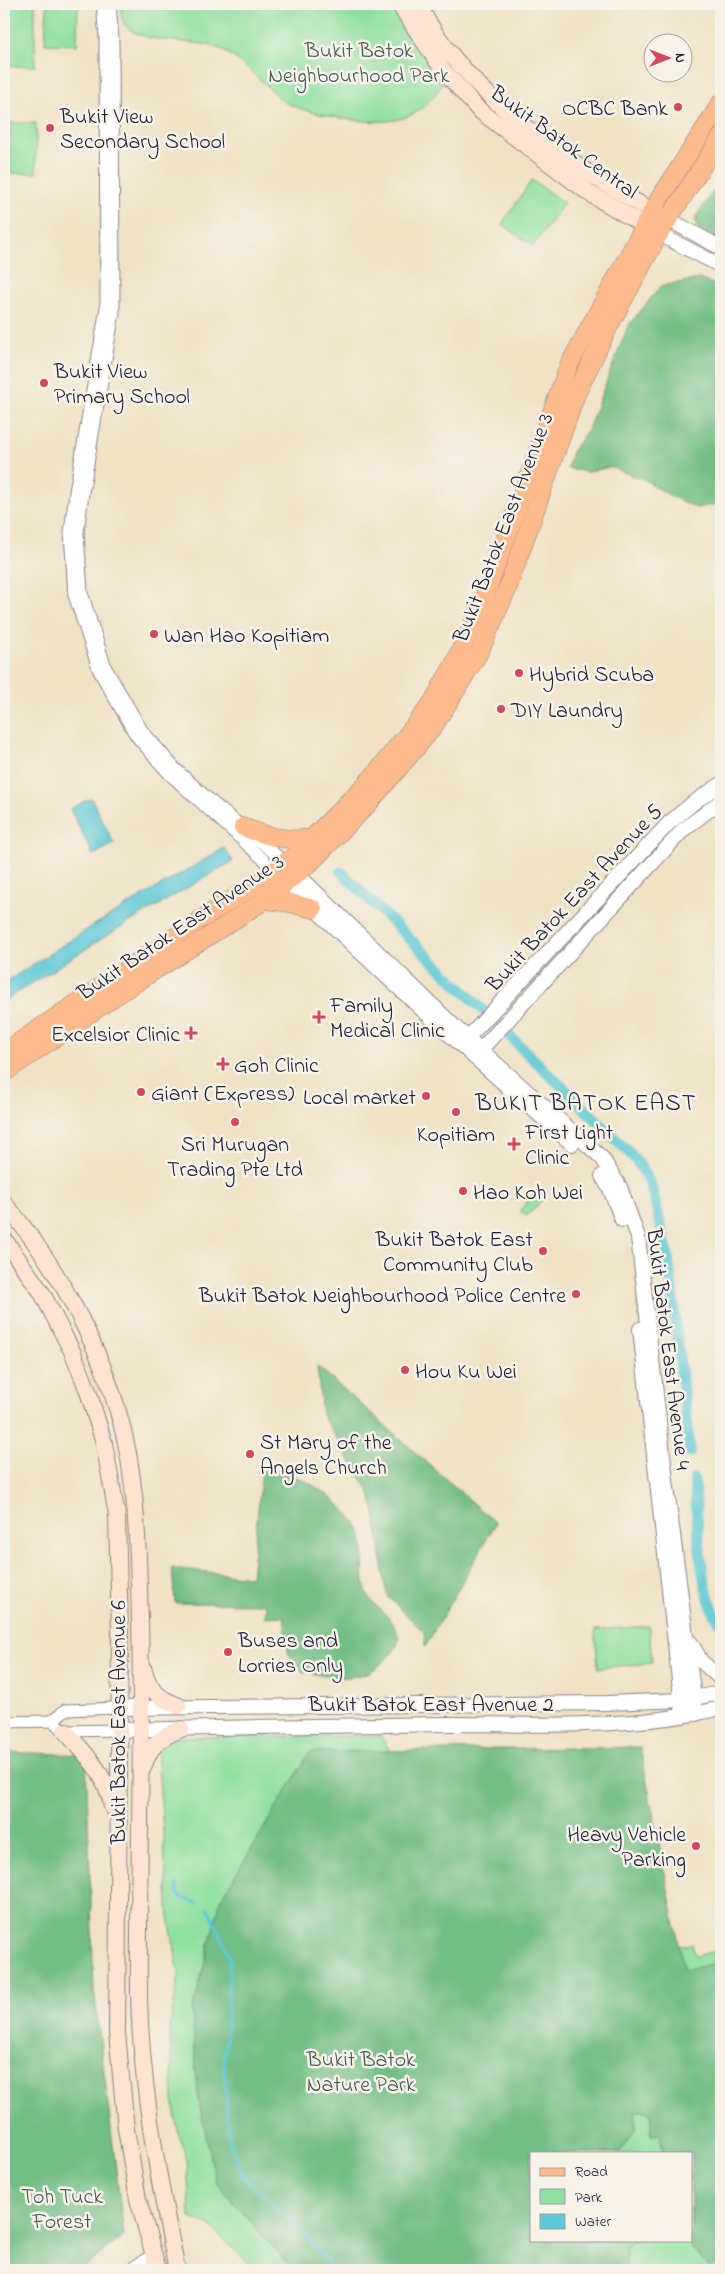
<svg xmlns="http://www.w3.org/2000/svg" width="725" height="2274" font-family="'Indie Flower',sans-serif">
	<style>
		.green { fill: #8fe0a0; stroke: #58816e; fill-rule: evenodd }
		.forest { fill: #73be86; stroke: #4a7060 }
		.water { fill: #5ec9d6; stroke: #407688 }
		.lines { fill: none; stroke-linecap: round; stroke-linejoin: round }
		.stream { stroke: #5ec9d6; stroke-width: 3 }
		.canal { stroke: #5ec9d6; stroke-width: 11 }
		.minor-casing { stroke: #898280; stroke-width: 13 }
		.tertiary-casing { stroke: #898280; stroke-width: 16 }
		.secondary-casing { stroke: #898280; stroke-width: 18 }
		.primary-casing { stroke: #898280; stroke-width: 19 }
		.minor { stroke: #fff; stroke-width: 11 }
		.tertiary { stroke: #fff; stroke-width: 14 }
		.secondary { stroke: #fee3d1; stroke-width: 16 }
		.primary { stroke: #fcba8d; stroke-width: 18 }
		.poi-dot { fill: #d1495b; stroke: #f7f3e8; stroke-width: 2 }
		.labels { text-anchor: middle; stroke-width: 5; stroke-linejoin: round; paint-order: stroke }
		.park-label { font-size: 22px; fill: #435b59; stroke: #f7f3e8 }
		.poi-label { font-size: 22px; fill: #22223b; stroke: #f7f3e8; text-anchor: start }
		.street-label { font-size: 22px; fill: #22223b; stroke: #f7f3e8 }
		.neighbourhood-label { font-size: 24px; letter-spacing: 1px; fill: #22223b; stroke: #f7f3e8 }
	</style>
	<rect width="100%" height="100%" fill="#f7f3e8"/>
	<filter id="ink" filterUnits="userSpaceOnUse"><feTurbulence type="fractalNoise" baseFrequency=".02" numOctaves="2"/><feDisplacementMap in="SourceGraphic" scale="10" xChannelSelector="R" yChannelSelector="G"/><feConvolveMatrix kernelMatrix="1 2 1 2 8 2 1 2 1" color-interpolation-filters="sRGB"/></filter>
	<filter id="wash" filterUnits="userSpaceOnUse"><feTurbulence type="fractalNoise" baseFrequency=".0096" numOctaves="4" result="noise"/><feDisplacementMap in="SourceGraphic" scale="20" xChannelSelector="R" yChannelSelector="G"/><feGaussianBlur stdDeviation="1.12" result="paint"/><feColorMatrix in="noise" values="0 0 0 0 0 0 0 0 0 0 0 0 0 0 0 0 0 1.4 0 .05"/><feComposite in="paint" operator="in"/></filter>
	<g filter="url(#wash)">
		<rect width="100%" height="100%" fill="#f0e2c5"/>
		<g class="green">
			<rect x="4" y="4" width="31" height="62"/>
			<path d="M 47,4 L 78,4 L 77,45 L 45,44 Z"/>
			<path d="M 121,4 L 391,4 L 442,84 C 434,97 423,110 409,116 C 378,129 314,116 284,102 C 265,85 245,63 222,50 C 198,36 131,48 122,19 C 121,15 121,9 121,4 Z"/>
			<rect x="10" y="123" width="26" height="50"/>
			<path d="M 532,180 L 564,203 L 533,246 L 502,224 Z"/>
			<path d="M 539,1189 L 546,1196 L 527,1216 L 520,1210 Z"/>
			<path d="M 649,1626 L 652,1663 L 598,1668 L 595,1630 Z"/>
			<path d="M 381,1736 L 517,1965 L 692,1944 L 695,1956 L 721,1950 L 721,2270 L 252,2270 L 252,2266 L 209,2225 L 190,2218 L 187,2160 L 178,2132 L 173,2100 L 170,2026 L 179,1975 L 169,1917 L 157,1748 L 165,1737 ZM 531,2153 L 691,2153 L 691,2240 L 531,2240 Z"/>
		</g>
		<g class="forest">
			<path d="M 721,180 L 721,239 L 698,230 L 695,218 Z"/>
			<path d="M 699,279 L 721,287 L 721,503 L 697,508 L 672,497 L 645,480 L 610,467 L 587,472 L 567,468 L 572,452 L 588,429 L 628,326 L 661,286 Z"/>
			<path d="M 317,1366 L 496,1523 L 425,1647 L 424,1632 L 389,1598 L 385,1586 L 375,1512 L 369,1491 L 322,1415 Z"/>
			<path d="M 262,1470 C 275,1473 292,1474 303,1480 C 323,1489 357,1515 362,1537 C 366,1555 360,1575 367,1593 C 374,1609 395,1617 398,1635 C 400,1643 395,1650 390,1655 C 364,1685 339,1678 303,1672 L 288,1653 L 284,1616 L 265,1617 L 266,1604 L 175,1603 L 172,1568 L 251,1577 Z"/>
			<path d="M 640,1747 L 684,1970 L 721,1962 L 721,2262 L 710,2267 L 684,2240 L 691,2240 L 691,2153 L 655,2153 L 663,2151 L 660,2134 L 651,2135 L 651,2112 L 636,2111 L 635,2130 L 619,2153 L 531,2153 L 531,2240 L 634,2240 L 626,2248 L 626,2266 L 632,2270 L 293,2270 L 216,2182 L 198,2097 L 192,2012 L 221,1899 L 310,1752 Z"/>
			<path d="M 4,1752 L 86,1755 L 94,1989 L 124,2236 L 80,2270 L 4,2270 Z"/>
		</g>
		<g class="water">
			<path d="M 91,798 L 114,844 L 93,855 L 70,809 Z"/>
			<path d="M 224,848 L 233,861 L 106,936 L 4,1001 L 4,983 L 96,924 Z"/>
		</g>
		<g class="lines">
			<g class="stream">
				<path d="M 178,1884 L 177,1891 L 180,1897 L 197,1903"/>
				<path d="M 208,1908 L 230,1957 L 224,2069 L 229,2140 L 243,2176 L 305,2235 L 334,2270"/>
			</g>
			<g class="canal">
				<path d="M 341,872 L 627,1150 L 638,1163 L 651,1185 L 668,1255 L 690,1452"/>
				<path d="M 694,1479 C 698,1517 698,1595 721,1624"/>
			</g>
		</g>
	</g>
	<g filter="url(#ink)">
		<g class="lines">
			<defs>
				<g id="minor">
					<path d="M 102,4 L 105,38 L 106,308 L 75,492 L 70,532 L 74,595 L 99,671 L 136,736 L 169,774 L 275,870"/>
					<path d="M 110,4 L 113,38 L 114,312 L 83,493 L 78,533 L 82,593 L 106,668 L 142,730 L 175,768 L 211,801 L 286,863"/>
					<path d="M 52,1721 L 65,1710 L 118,1708"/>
					<path d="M 4,1722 L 52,1721 L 65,1731 L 118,1730"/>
					<path d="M 129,2270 L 154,2254"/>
				</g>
				<g id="tertiary">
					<path d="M 668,219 L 721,248"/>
					<path d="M 659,234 L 721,266"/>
					<path d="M 290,867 L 455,1027 L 602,1158 L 620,1187 L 638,1237 L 665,1472 L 696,1714"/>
					<path d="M 281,876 C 375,968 473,1057 572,1144"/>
					<path d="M 461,1045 L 669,823 L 693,803 L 721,784"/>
					<path d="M 474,1057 L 683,830 L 721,801"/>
					<path d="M 602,1176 L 610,1189 L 622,1220"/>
					<path d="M 640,1329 L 683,1716"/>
					<path d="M 691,1643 L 701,1661 L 721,1679"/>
					<path d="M 118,1708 L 607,1703 L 682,1700 L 721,1693"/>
					<path d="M 118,1730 C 228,1728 337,1725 447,1724 C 538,1724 632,1730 721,1708"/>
				</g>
				<g id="secondary">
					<path d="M 399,4 L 443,70 L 479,110 L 589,193 L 655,232"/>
					<path d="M 418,4 C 463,93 577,172 664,217"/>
					<path d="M 4,1203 C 60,1268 108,1359 126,1443 C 138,1501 138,1561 140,1619 C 143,1745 138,1871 139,1996 C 141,2088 159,2181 177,2270"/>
					<path d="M 4,1239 L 42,1293 L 73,1353 L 88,1391 L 104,1443 L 117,1515 L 120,1633 L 117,2033 L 126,2129 L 138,2199 L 158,2270"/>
					<path d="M 144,1670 C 149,1691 160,1699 179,1706"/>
					<path d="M 65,1731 C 85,1753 108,1776 112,1807"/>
					<path d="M 143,1768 C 150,1745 159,1738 181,1729"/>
				</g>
				<g id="primary">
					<path d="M 243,827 C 267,836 288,842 313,838"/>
					<path d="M 265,900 L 290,903 L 313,909"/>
					<path d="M 4,1052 L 201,919 L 254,886 L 294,856 L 370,780 L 419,720 L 432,703 L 453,666 L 481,607 L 569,365 L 658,201 L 721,103"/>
					<path d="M 4,1073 L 123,991 L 265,900 L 308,865 L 369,803 L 432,729 L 480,651 L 507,590 L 577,392 L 608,328 L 659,234 L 721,137"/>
				</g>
			</defs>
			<use href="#minor" class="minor-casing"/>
			<use href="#tertiary" class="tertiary-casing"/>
			<use href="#secondary" class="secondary-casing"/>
			<use href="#primary" class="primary-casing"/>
			<use href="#minor" class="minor"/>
			<use href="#tertiary" class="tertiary"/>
			<use href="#secondary" class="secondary"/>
			<use href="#primary" class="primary"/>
		</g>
	</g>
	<g class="poi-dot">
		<circle cx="678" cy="107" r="5"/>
		<circle cx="50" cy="128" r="5"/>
		<circle cx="44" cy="383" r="5"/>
		<circle cx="154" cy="634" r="5"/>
		<circle cx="519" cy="673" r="5"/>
		<circle cx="501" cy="709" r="5"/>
		<path d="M316.5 1009.5h5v5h5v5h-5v5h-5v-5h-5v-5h5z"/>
		<path d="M188.5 1025.5h5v5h5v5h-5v5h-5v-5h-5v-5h5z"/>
		<path d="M220.5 1056.5h5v5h5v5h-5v5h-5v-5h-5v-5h5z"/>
		<circle cx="141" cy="1092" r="5"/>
		<circle cx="426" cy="1096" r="5"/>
		<circle cx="456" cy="1112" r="5"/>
		<circle cx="235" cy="1122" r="5"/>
		<path d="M511.5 1136.5h5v5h5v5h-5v5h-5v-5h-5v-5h5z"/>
		<circle cx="463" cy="1191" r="5"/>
		<circle cx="543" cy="1251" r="5"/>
		<circle cx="576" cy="1294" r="5"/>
		<circle cx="405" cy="1370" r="5"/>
		<circle cx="250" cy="1454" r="5"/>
		<circle cx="228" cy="1652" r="5"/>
		<circle cx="696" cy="1846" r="5"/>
	</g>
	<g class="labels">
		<g class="park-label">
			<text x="359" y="57">Bukit Batok<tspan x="359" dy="25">Neighbourhood Park</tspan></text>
			<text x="361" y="2066">Bukit Batok<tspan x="361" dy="25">Nature Park</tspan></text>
			<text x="62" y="2203">Toh Tuck<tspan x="62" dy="25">Forest</tspan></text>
		</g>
		<g class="poi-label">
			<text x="668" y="115" text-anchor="end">OCBC Bank</text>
			<text x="60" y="123">Bukit View<tspan x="60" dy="25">Secondary School</tspan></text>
			<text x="54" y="378">Bukit View<tspan x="54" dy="25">Primary School</tspan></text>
			<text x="164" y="642">Wan Hao Kopitiam</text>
			<text x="529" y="681">Hybrid Scuba</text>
			<text x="511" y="717">DIY Laundry</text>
			<text x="330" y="1012">Family<tspan x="330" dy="25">Medical Clinic</tspan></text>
			<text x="180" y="1041" text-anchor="end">Excelsior Clinic</text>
			<text x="234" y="1072">Goh Clinic</text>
			<text x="151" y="1100">Giant (Express)</text>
			<text x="416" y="1104" text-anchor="end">Local market</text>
			<text x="525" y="1139">First Light<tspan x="525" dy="25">Clinic</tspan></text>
			<text x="456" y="1141" text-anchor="middle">Kopitiam</text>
			<text x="235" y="1151" text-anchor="middle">Sri Murugan<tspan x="235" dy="25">Trading Pte Ltd</tspan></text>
			<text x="473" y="1199">Hao Koh Wei</text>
			<text x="533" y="1246" text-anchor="end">Bukit Batok East<tspan x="533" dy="25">Community Club</tspan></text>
			<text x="566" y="1302" text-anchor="end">Bukit Batok Neighbourhood Police Centre</text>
			<text x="415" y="1378">Hou Ku Wei</text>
			<text x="260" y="1449">St Mary of the<tspan x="260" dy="25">Angels Church</tspan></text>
			<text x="238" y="1647">Buses and<tspan x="238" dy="25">Lorries Only</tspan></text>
			<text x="686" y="1841" text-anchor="end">Heavy Vehicle<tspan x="686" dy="25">Parking</tspan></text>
		</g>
		<g class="street-label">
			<text transform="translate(565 141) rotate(36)" y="8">Bukit Batok Central</text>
			<text transform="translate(502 527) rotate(-69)" y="8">Bukit Batok East Avenue 3</text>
			<text transform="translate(573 897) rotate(-47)" y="8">Bukit Batok East Avenue 5</text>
			<text transform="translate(180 926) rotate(-34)" y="8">Bukit Batok East Avenue 3</text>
			<text transform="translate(670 1349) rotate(83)" y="8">Bukit Batok East Avenue 4</text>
			<text x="431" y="1711">Bukit Batok East Avenue 2</text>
			<text transform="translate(117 1722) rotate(-90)" y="8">Bukit Batok East Avenue 6</text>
		</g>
		<g class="neighbourhood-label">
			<text x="586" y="1110">BUKIT BATOK EAST</text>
		</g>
	</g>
	<rect width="725" height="2274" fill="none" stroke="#f7f3e8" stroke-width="20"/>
	<rect x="530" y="2152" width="162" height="90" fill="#f7f3e8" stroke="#a29fa3"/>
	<rect x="540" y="2168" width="25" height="8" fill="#fcba8d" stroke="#a29fa3"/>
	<text x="575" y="2176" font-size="15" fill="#22223b">Road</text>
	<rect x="540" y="2189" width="25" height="15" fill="#8fe0a0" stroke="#a29fa3"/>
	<text x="575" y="2202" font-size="15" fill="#22223b">Park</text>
	<rect x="540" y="2214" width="25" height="15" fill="#5ec9d6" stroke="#a29fa3"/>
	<text x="575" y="2226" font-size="15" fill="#22223b">Water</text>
	<g transform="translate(668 58) rotate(90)"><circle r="24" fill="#f7f3e8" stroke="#a29fa3"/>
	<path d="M0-4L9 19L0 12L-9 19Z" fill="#d1495b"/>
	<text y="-8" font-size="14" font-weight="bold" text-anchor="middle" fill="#22223b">N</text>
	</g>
</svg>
